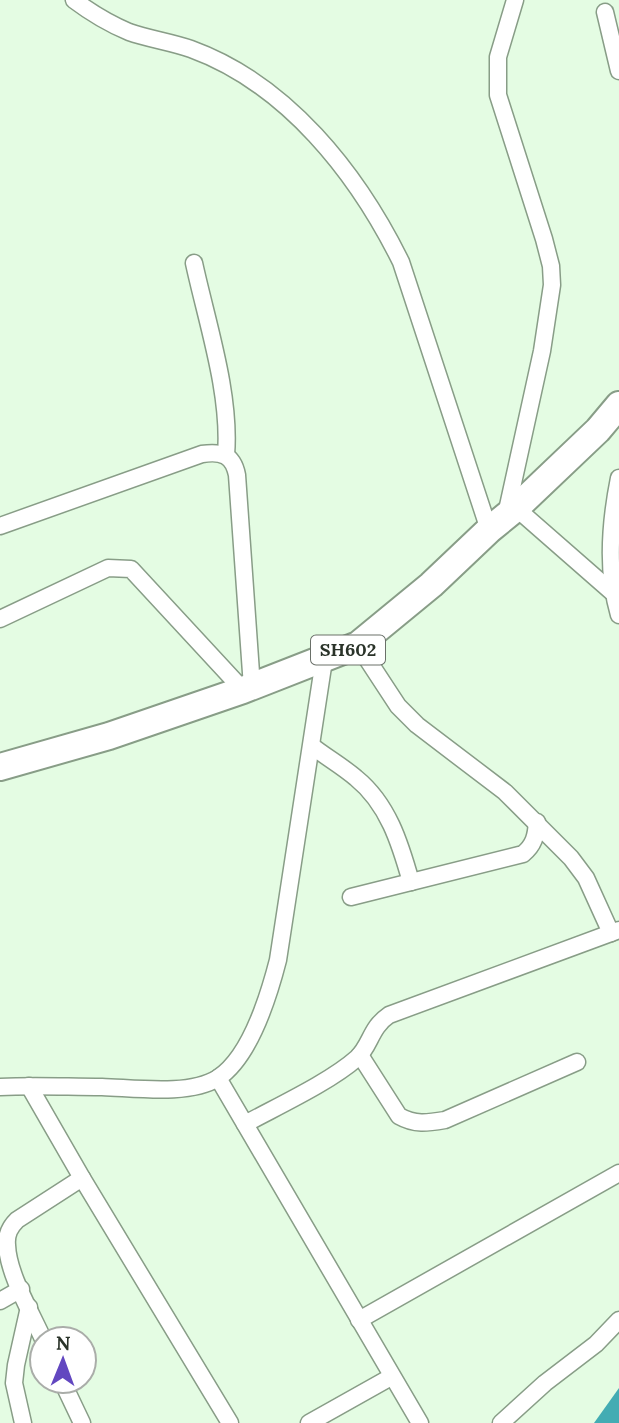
<svg xmlns="http://www.w3.org/2000/svg" width="619" height="1423" font-family="Lora,serif">
	<style>
		.water { fill: #43acb3 }
		.lines { fill: none; stroke-linecap: round; stroke-linejoin: round }
		.minor-casing { stroke: #889d87; stroke-width: 19 }
		.primary-casing { stroke: #889d87; stroke-width: 30 }
		.minor { stroke: #fff; stroke-width: 16 }
		.primary { stroke: #fff; stroke-width: 26 }
		.labels { text-anchor: middle; stroke-width: 6; stroke-linejoin: round; paint-order: stroke }
		.shield { fill: #fff; stroke: #6a7069; stroke-width: 2 }
		.shield-label { font-size: 18px; font-weight: bold; fill: #2a3329 }
	</style>
	<rect width="100%" height="100%" fill="#e4fce3"/>
	<path class="water" d="M 619,1388 L 619,1423 L 594,1423 Z"/>
	<g class="lines">
		<defs>
			<g id="minor">
				<path d="M 74,0 C 90,12 110,24 129,32 C 149,39 171,42 191,49 C 287,84 357,173 401,262 L 489,530"/>
				<path d="M 605,12 L 619,71"/>
				<path d="M 194,263 C 207,323 231,394 226,455"/>
				<path d="M 619,478 C 610,523 606,571 619,615"/>
				<path d="M 516,508 L 612,592"/>
				<path d="M 506,515 L 542,351 L 552,285 L 551,266 L 544,239 L 498,95 L 498,57 L 515,0"/>
				<path d="M 0,526 L 202,454 C 222,451 233,455 237,475 L 252,687"/>
				<path d="M 0,619 L 108,568 L 131,569 L 243,690"/>
				<path d="M 358,645 L 398,706 L 417,725 L 505,792 L 571,858 L 586,878 L 611,933"/>
				<path d="M 312,746 C 326,757 342,766 356,778 C 388,804 400,843 411,882"/>
				<path d="M 351,897 L 523,854 C 534,845 536,836 537,822"/>
				<path d="M 360,1055 L 399,1116 C 415,1125 427,1123 445,1120 L 577,1062"/>
				<path d="M 218,1078 L 420,1423"/>
				<path d="M 29,1086 L 82,1178 L 230,1423"/>
				<path d="M 0,1087 C 34,1085 68,1087 102,1087 C 135,1088 189,1096 218,1078 C 250,1057 269,995 278,960 L 324,660"/>
				<path d="M 245,1124 C 278,1106 330,1082 357,1058 C 371,1045 370,1028 389,1015 L 619,930"/>
				<path d="M 0,1301 L 21,1289"/>
				<path d="M 359,1320 L 619,1173"/>
				<path d="M 43,1339 C 31,1312 8,1274 7,1245 C 6,1234 10,1227 17,1220 L 82,1178"/>
				<path d="M 62,1381 L 82,1423"/>
				<path d="M 23,1423 L 14,1383 L 16,1365 L 29,1307"/>
				<path d="M 309,1423 L 391,1377"/>
				<path d="M 501,1423 L 545,1383 L 596,1344 L 619,1320"/>
			</g>
			<path id="primary" d="M 0,767 L 109,736 L 243,690 L 358,645 L 431,585 L 489,530 L 516,508 L 598,430 L 619,405"/>
		</defs>
		<use href="#minor" class="minor-casing"/>
		<use href="#primary" class="primary-casing"/>
		<use href="#minor" class="minor"/>
		<use href="#primary" class="primary"/>
	</g>
	<g class="labels">
		<rect class="shield" x="311" y="635.5" width="74" height="29" rx="5"/>
		<g class="shield-label">
			<text x="348" y="656">SH602</text>
		</g>
	</g>
	<g transform="translate(63 1360) rotate(1)"><circle r="33" fill="#ffffff" stroke="#aaada9" stroke-width="2"/>
	<path d="M0-5L12 26L0 18L-12 26Z" fill="#6247c0"/>
	<text y="-10" font-size="19" font-weight="bold" text-anchor="middle" fill="#2a3329">N</text>
	</g>
</svg>
